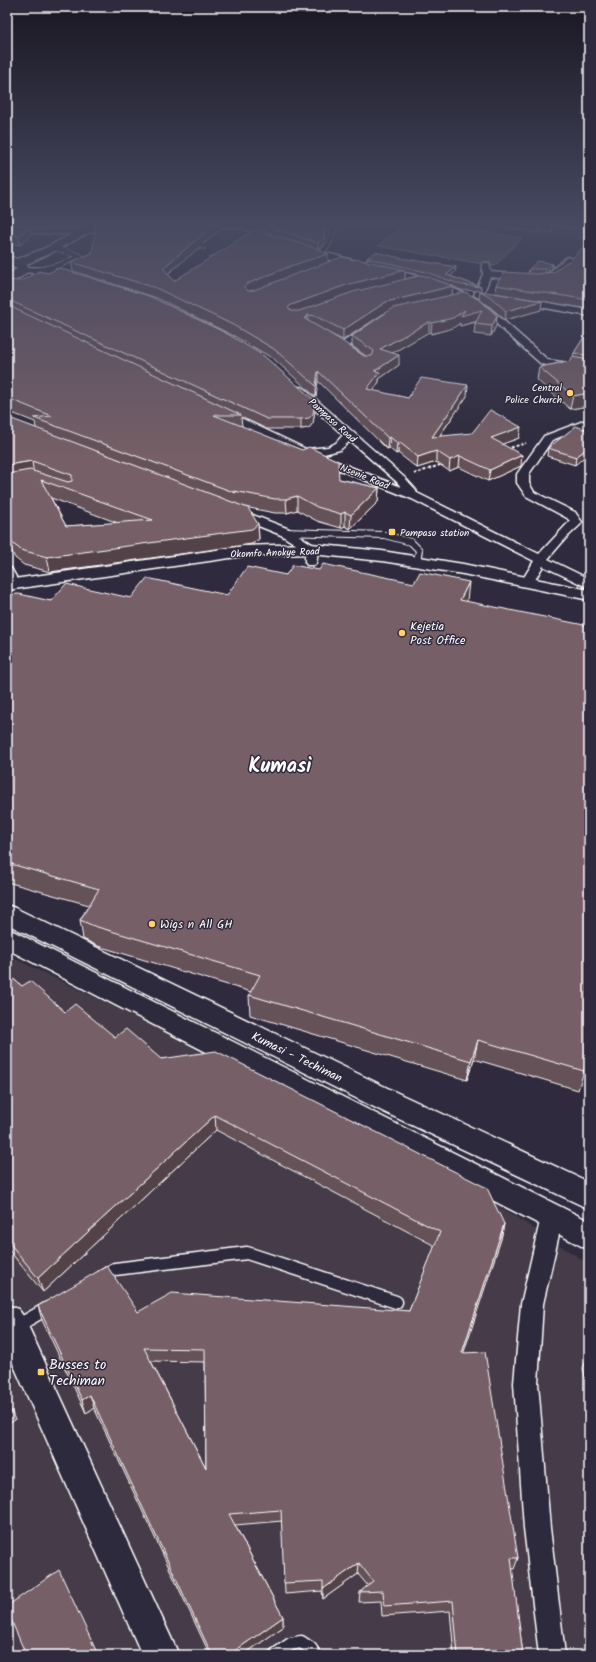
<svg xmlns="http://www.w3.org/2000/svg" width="596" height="1662" font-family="Kalam,sans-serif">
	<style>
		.built { fill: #443a49 }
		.green { fill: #626659; stroke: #b0b2ac }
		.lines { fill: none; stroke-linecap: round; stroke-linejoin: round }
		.lane-far2-casing { stroke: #fff; stroke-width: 6 }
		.lane-far1-casing { stroke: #fff; stroke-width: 8 }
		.lane-casing { stroke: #fff; stroke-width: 15 }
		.street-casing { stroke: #fff; stroke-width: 3 }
		.secondary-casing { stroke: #fff; stroke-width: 3 }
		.path-far1 { stroke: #fff; stroke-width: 1.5; stroke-dasharray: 2.5 1.5; stroke-linecap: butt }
		.path { stroke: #fff; stroke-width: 2; stroke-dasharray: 3 2; stroke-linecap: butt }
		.lane-far2 { stroke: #2f2a3d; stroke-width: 4.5 }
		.lane-far1 { stroke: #2f2a3d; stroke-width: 6 }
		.lane { stroke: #2f2a3d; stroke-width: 12 }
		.street { fill: #2f2a3d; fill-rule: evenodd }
		.secondary { fill: #2f2a3d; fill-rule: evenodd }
		.wall { fill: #655158; stroke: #fff; fill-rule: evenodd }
		.shaded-wall { fill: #534247; stroke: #fff }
		.building { fill: #765e66; stroke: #fff; fill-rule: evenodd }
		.poi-dot { fill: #ffd166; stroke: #2f2a3d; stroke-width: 1.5 }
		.labels { text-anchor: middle; stroke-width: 3; stroke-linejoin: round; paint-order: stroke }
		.far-poi-label { font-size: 10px; fill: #fff; stroke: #2f2a3d; text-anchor: end }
		.far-street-label { font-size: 10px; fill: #fff; stroke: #2f2a3d }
		.poi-label { font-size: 12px; fill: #fff; stroke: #2f2a3d; text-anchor: start }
		.street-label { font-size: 12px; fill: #fff; stroke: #2f2a3d }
		.near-poi-label { font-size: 14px; fill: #fff; stroke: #2f2a3d; text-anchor: start }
		.town-label { font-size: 20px; font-weight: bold; fill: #fff; stroke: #2f2a3d }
	</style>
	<rect width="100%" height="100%" fill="#2f2a3d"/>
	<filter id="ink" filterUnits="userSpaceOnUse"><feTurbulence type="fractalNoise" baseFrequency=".025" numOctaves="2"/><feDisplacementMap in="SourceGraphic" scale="8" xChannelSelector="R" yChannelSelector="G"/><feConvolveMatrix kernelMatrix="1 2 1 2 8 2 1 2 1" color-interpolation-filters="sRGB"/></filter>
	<g filter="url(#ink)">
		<g class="built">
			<path d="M 571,224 L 589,224 L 589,241 L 579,240 L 563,234 Z"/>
			<path d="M 7,955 L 185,1040 L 488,1199 L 589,1264 L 589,1655 L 7,1655 Z"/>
		</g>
		<path class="green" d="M 403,224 L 436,224 L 522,238 L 495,266 L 378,246 Z"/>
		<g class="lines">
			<defs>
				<g id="lane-far2">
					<path d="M 243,224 L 275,227"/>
					<path d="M 315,228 L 334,229"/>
					<path d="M 581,235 L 589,236"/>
					<path d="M 319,255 L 329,244 L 333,232 L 338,224"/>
					<path d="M 38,270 L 60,265 L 80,256 L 54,248"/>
				</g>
				<path id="lane-far1" d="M 285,532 L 384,535 L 411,542 L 419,550 L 417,562"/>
				<g id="lane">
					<path d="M 102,1277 L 115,1269 L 247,1253 L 396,1302"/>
					<path d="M 17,1326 L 48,1308"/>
					<path d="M 275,1655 L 291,1644 L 301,1642 L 310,1648 L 315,1655"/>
				</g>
				<g id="street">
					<path d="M 197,224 L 249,224 L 275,240 L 274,242 L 268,242 L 242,227 L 200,228 L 197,228 Z"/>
					<path d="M 117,227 L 120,227 L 120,231 L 62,234 L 25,233 L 21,231 L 25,229 L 62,230 Z"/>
					<path d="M 307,248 L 361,262 L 362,264 L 358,267 L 304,253 L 303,251 L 304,249 Z"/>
					<path d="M 569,257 L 573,260 L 572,262 L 552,279 L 549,280 L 534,282 L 490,277 L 482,297 L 479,298 L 474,295 L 483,274 L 482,265 L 483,263 L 489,263 L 491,272 L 534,276 L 546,275 L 566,258 Z"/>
					<path d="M 23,267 L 50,268 L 77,275 L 78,277 L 74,280 L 50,274 L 20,272 L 19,270 L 20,268 Z"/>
					<path d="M 384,267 L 435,281 L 468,295 L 487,306 L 548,360 L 589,366 L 589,372 L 541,364 L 481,310 L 462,299 L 429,285 L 381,272 L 380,270 L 381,268 Z"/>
					<path d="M 521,298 L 589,310 L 589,316 L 518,303 L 516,301 L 518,299 Z"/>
					<path d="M 369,325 L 374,328 L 372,330 L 349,346 L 361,355 L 359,357 L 353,357 L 340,348 L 338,346 L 340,344 Z"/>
					<path d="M 299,387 L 303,388 L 405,478 L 416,490 L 417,493 L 539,554 L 570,521 L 567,518 L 526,496 L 517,483 L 517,474 L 544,436 L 589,419 L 589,426 L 552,440 L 529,474 L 529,483 L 534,492 L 575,512 L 582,522 L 580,525 L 565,539 L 548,559 L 589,579 L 589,588 L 543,566 L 532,585 L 522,585 L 521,582 L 534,561 L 412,499 L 300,454 L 218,415 L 217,413 L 222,410 L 226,411 L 306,449 L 328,447 L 336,443 L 343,435 L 295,392 L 294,390 L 295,388 ZM 350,441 L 397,482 L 401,487 L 320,455 L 340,450 Z"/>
					<path d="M 237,509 L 289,529 L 315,546 C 318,551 318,560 315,565 L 307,565 L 305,562 L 305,550 L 281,535 L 233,516 L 231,513 L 233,510 Z"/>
					<path d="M 7,567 L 11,568 L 20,584 L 19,587 L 9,587 L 7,583 Z"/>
					<path d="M 552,1207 L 559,1210 L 563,1217 L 543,1304 L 538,1383 L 550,1528 L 565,1655 L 539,1655 L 524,1528 L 514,1383 L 521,1304 L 541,1217 L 545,1210 Z"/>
				</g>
				<g id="secondary">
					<path d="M 91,224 L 105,224 L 51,253 L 27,264 L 29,270 C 23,277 16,281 7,283 L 7,275 L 17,269 L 7,264 L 7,258 L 11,257 L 17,259 L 43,249 Z"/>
					<path d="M 311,544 L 382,551 L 463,564 L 589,590 L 589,600 L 463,574 L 382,561 L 311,554 L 244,556 L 7,590 L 7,580 L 244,546 Z"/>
					<path d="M 7,905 L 15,908 L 404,1096 L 589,1182 L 589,1209 L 384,1112 L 7,924 Z"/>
					<path d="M 7,929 L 15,932 L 589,1221 L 589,1250 L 7,949 Z"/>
					<path d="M 7,1305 L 18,1309 L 24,1317 L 179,1655 L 142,1655 L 7,1350 Z"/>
				</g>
			</defs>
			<use href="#lane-far2" class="lane-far2-casing"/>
			<use href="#lane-far1" class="lane-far1-casing"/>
			<use href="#lane" class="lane-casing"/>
			<use href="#street" class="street-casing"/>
			<use href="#secondary" class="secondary-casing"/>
			<path class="path-far1" d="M 195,249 L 207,249"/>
			<g class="path">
				<path d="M 506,449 L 526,443"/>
				<path d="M 414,474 L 443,464"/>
			</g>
			<use href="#lane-far2" class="lane-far2"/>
			<use href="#lane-far1" class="lane-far1"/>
			<use href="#lane" class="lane"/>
			<use href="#street" class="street"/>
			<use href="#secondary" class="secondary"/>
		</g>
		<g class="wall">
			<path d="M 7,224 L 89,224 L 79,228 L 31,228 L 32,235 L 20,245 L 12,244 L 10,246 L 7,246 Z"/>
			<path d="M 109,224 L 221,224 L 221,229 L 168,274 L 174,281 L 268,234 L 274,236 L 266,231 L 266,224 L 328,224 L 325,225 L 324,244 L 319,249 L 322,252 L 328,262 L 354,260 L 366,261 L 367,258 L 400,258 L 456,267 L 455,272 L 450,276 L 481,287 L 481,291 L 461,290 L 453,286 L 452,295 L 497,316 L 496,326 L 491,336 L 474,334 L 475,324 L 476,322 L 460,326 L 460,323 L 453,328 L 431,334 L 429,332 L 392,353 L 399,365 L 379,379 L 379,382 L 373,391 L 408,398 L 467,396 L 439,437 L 519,438 L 502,444 L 521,466 L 488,481 L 459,467 L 449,471 L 436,462 L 417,468 L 398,453 L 396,454 L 389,448 L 387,449 L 318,381 L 316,397 L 274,359 L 234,336 L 157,298 L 73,271 L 71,262 L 92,253 ZM 405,272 L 420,275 L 405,279 ZM 390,311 L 352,336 L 352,346 L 366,356 L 364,356 L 330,334 L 343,340 L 386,312 Z"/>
			<path d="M 479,224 L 589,224 L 589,231 L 554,226 L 552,233 L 540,232 L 539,233 Z"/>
			<path d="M 589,241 L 589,309 L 495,293 L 496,285 L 528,274 L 529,269 L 553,264 L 552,268 L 546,273 L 554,272 L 568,262 Z"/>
			<path d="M 7,280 L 315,411 L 313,423 L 309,428 L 301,429 L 267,429 L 241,417 L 242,426 L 339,479 L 379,488 L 378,502 L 350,529 L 345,526 L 341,528 L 317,521 L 297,510 L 287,513 L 275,513 L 244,507 L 258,524 L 259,539 L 252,544 L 50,572 L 24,565 L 15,558 L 7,541 L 7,419 L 36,428 L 35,422 L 7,411 L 7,305 L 13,308 L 7,298 ZM 51,498 L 118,523 L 66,526 Z"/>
			<path d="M 480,291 L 541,310 L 505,320 L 488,305 L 479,300 Z"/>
			<path d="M 589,329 L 589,406 L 570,409 L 537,380 L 539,367 L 571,361 L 573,357 L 574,353 Z"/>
			<path d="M 589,431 L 575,465 L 547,456 L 548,448 Z"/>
			<path d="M 286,575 L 467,601 L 584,1071 L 578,1090 L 474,1059 L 467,1080 L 250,1015 L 249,995 L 251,992 L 98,946 L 83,939 L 80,920 L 89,905 L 7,882 L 7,595 L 51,601 L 227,595 Z"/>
			<path d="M 7,974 L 22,986 L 65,1012 L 161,1059 L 504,1224 L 501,1239 L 463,1353 L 518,1558 L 514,1569 L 512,1569 L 523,1655 L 454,1655 L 450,1611 L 382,1616 L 381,1601 L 359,1602 L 360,1592 L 368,1586 L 358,1574 L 323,1599 L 322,1591 L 285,1594 L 282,1521 L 235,1525 L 283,1617 L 283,1627 L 243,1655 L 210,1655 L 94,1408 L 86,1413 L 42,1320 L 38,1306 L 138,1312 L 409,1311 L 435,1246 L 216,1130 L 43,1292 L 7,1248 ZM 151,1361 L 205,1362 L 206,1468 Z"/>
			<path d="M 589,1354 L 589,1394 L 583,1368 Z"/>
		</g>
		<g class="shaded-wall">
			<path d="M 79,224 L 89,224 L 79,228 Z"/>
			<path d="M 215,224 L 221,224 L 221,229 L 164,277 L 163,268 Z"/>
			<path d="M 541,224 L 540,232 L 539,233 L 540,225 Z"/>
			<path d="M 553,224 L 555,224 L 554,226 L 552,233 Z"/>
			<path d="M 325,225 L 324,244 L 318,250 L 318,243 Z"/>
			<path d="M 30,226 L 32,235 L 20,245 L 19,236 Z"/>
			<path d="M 11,235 L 12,244 L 10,246 L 9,237 Z"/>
			<path d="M 328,254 L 328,263 L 244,297 L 244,287 L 247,284 L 293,265 Z"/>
			<path d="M 553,264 L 552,268 L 545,274 L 546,269 Z"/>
			<path d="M 456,267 L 455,272 L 446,280 L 446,275 Z"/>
			<path d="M 405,270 L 405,280 L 291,315 L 288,308 L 291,305 L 346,285 Z"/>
			<path d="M 453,286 L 452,296 L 386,312 L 343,340 L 343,330 L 386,302 Z"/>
			<path d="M 542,301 L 541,310 L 505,320 L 506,311 Z"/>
			<path d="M 465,310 L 482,310 L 481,320 L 460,326 L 460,323 L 453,328 L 431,334 L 432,323 Z"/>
			<path d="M 308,315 L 308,326 L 305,319 Z"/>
			<path d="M 497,316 L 496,326 L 491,336 L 492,326 Z"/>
			<path d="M 429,322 L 429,332 L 380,360 L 380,349 Z"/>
			<path d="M 399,355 L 399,365 L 379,379 L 379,382 L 366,400 L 367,389 L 375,371 Z"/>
			<path d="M 318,371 L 318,381 L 316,397 L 316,386 Z"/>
			<path d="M 468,385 L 467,396 L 431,448 L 432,437 Z"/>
			<path d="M 589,393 L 589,406 L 570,409 L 573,396 Z"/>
			<path d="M 315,401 L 315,411 L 313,423 L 309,428 L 301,429 L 301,419 Z"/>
			<path d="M 521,427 L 519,438 L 489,449 L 491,438 Z"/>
			<path d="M 390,437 L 389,448 L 387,449 L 388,438 Z"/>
			<path d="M 399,442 L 398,453 L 396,454 L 397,443 Z"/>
			<path d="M 589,447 L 589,453 L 575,465 L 576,457 Z"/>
			<path d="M 436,451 L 436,462 L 417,468 L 418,457 Z"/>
			<path d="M 522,455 L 521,466 L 488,481 L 490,470 Z"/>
			<path d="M 460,456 L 459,467 L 449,471 L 450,460 Z"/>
			<path d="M 32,461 L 34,476 L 7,480 L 7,465 Z"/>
			<path d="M 379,488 L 378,502 L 350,529 L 351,515 Z"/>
			<path d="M 297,496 L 297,510 L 287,513 L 286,499 Z"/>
			<path d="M 345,512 L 345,526 L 341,528 L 341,514 Z"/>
			<path d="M 258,524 L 259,539 L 252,544 L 50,572 L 47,557 Z"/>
			<path d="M 469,582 L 467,601 L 458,619 L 460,600 Z"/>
			<path d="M 478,1040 L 474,1059 L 467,1080 L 471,1061 Z"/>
			<path d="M 215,1115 L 216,1130 L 43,1292 L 38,1278 Z"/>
			<path d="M 504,1224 L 501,1239 L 459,1367 L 462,1353 Z"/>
			<path d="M 90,1395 L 94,1408 L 86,1413 L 82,1400 Z"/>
			<path d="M 10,1408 L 15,1420 L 7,1425 L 7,1410 Z"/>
			<path d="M 359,1563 L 358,1574 L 323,1599 L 323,1589 Z"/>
			<path d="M 283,1617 L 283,1627 L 243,1655 L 229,1655 Z"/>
		</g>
		<g class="building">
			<path d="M 7,224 L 15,224 L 30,226 L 19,236 L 11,235 L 9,237 L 7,237 Z"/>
			<path d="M 109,224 L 215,224 L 163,268 L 174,281 L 257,228 L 268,234 L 322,250 L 322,252 L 328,254 L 293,265 L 247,284 L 244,287 L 248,291 L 254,290 L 301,272 L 342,257 L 354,260 L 357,259 L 405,270 L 346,285 L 291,305 L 288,308 L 292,311 L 299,311 L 353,292 L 422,275 L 453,286 L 386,302 L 343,330 L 315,316 L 308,315 L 305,319 L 339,339 L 364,356 L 372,356 L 374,351 L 352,336 L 393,308 L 465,292 L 481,301 L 497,316 L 492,326 L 475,324 L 482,310 L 461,316 L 465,310 L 453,318 L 432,323 L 429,322 L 380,349 L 399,355 L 375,371 L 380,372 L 367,389 L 408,398 L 421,378 L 468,385 L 432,437 L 472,433 L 490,410 L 521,427 L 491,438 L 522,455 L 490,470 L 460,456 L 450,460 L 436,451 L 418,457 L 399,442 L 397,443 L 390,437 L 388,438 L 318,371 L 316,386 L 274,349 L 233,325 L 156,288 L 71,262 L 92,253 L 96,225 Z"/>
			<path d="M 267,224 L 314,224 L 325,225 L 324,237 L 318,243 L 276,229 Z"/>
			<path d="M 589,241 L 589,300 L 496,285 L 504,272 L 537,274 L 554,272 L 566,262 L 568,262 Z"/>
			<path d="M 376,252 L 400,258 L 456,267 L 446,275 L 481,287 L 462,285 L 426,272 L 367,258 Z"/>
			<path d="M 538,261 L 553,264 L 546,269 L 529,269 Z"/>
			<path d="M 59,268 L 149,296 L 226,333 L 264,356 L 315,401 L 313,414 L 309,418 L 301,419 L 267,419 L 13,302 L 7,292 L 7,280 L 21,281 L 39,271 L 48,273 Z"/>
			<path d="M 480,291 L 542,301 L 506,311 L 489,296 Z"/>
			<path d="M 7,305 L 241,415 L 214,415 L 302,450 L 309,447 L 338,461 L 339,479 L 379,488 L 351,515 L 345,512 L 341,514 L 317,507 L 297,496 L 286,499 L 275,499 L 234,491 L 236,493 L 34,418 L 52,416 L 7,398 Z"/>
			<path d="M 589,329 L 589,356 L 574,353 Z"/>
			<path d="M 572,357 L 589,360 L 589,393 L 573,396 L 539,367 L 571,361 Z"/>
			<path d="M 7,419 L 12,419 L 248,508 L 258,524 L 252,529 L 47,557 L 21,550 L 12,543 L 7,532 L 7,510 L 8,509 L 7,507 L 7,474 L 30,470 L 68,482 L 72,481 L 72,475 L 32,461 L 7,465 ZM 41,480 L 153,520 L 66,526 Z"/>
			<path d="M 576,426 L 589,431 L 589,447 L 576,457 L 548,448 Z"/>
			<path d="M 323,564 L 414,583 L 420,572 L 469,582 L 460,600 L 589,626 L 589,1050 L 584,1071 L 478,1040 L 471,1061 L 249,995 L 260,975 L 94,926 L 80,920 L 99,889 L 7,863 L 7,595 L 19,594 L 51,601 L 66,584 L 131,598 L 147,578 L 227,595 L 247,567 L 286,575 L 293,565 L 319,570 Z"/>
			<path d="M 7,974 L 22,986 L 30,981 L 65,1012 L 75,1004 L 115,1037 L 126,1029 L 161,1059 L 216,1051 L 487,1188 L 504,1224 L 462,1353 L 485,1352 L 518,1558 L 511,1558 L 523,1655 L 458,1655 L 453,1601 L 384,1606 L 383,1591 L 360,1592 L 373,1581 L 359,1563 L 323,1589 L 323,1581 L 284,1583 L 281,1510 L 229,1514 L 283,1617 L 229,1655 L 212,1655 L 90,1395 L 82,1400 L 38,1306 L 107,1266 L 138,1312 L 172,1293 L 409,1311 L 440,1232 L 215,1115 L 38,1278 L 7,1240 ZM 144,1348 L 205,1349 L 206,1468 Z"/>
			<path d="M 7,1401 L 10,1408 L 7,1410 Z"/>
			<path d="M 59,1570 L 98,1655 L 26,1655 L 7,1610 L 7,1606 Z"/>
		</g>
	</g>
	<linearGradient id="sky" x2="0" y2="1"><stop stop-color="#1a1722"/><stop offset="0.49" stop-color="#474a62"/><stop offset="1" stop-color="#474a62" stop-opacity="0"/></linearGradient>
	<rect width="596" height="457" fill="url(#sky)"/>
	<g class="poi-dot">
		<circle cx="570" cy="393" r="4"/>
		<rect x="388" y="528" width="8" height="8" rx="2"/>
		<circle cx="402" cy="633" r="4"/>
		<circle cx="152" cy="924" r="4"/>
		<rect x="37" y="1368" width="8" height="8" rx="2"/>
	</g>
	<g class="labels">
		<g class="far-poi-label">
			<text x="562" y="391">Central<tspan x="562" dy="12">Police Church</tspan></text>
			<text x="400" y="536" text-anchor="start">Pampaso station</text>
		</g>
		<g class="far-street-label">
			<text transform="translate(333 420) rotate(42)" y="4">Pampaso Road</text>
			<text transform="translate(365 476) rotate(22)" y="4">Nsenie Road</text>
			<text transform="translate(275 552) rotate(-2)" y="4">Okomfo Anokye Road</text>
		</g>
		<g class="poi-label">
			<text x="410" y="630">Kejetia<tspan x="410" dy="14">Post Office</tspan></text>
			<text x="160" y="928">Wigs n All GH</text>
		</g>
		<g class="street-label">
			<text transform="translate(297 1057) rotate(26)" y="4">Kumasi - Techiman</text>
		</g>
		<g class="near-poi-label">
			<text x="49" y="1369">Busses to<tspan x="49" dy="16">Techiman</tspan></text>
		</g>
		<g class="town-label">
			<text x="280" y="772">Kumasi</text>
		</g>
	</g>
	<rect width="596" height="1662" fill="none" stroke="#2f2a3d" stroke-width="24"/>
	<rect x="12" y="12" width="572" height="1638" fill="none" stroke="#fff" stroke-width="1.5" filter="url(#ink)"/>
</svg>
